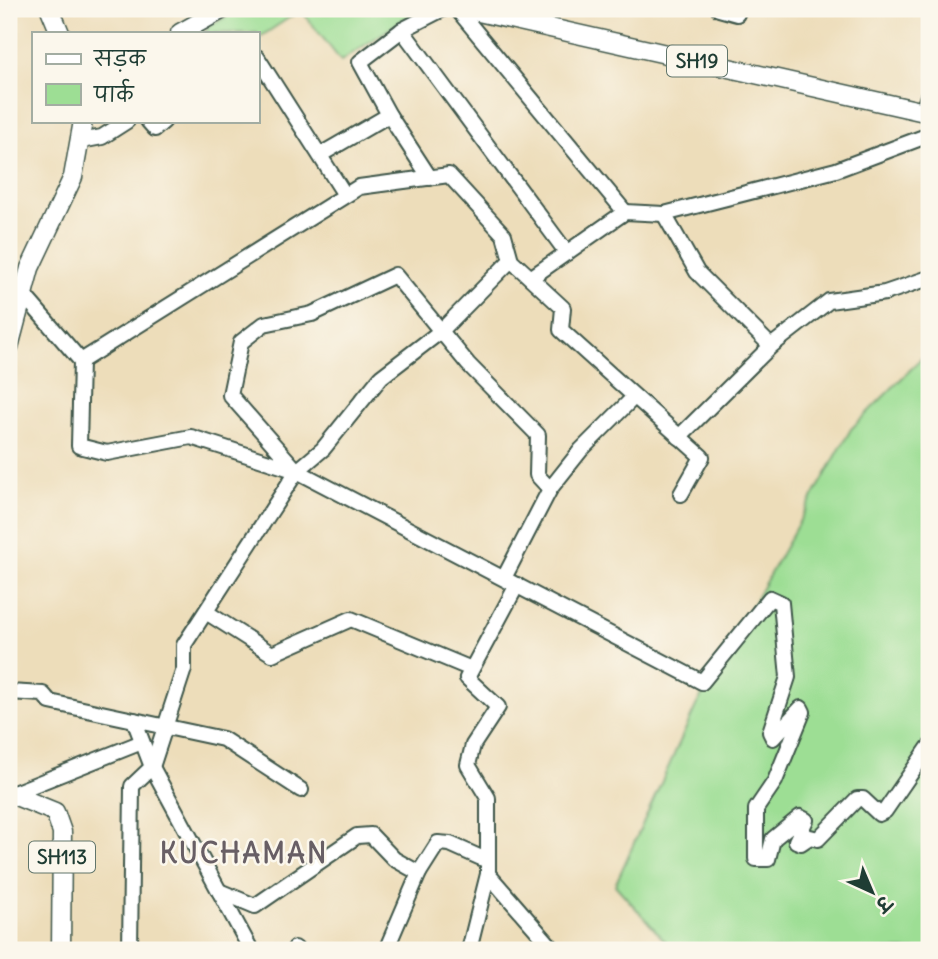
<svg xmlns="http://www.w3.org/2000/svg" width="938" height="959" font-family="Delius,'Playpen Sans Deva',sans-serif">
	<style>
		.green { fill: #9dde94; stroke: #5e8e64; stroke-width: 2 }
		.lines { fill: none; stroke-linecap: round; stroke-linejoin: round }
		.minor-casing { stroke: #3e5548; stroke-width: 18 }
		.major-casing { stroke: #3e5548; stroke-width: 21 }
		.minor { stroke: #fff; stroke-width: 14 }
		.major { stroke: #fff; stroke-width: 18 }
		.labels { text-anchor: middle; stroke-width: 5; stroke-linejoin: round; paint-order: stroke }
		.shield { fill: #fbf7ec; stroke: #61756b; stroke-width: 2 }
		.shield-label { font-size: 19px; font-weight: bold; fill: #1f3d34 }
		.district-label { font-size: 28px; font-weight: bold; letter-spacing: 2px; fill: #685f65; stroke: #fbf7ec }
	</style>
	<rect width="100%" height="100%" fill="#fbf7ec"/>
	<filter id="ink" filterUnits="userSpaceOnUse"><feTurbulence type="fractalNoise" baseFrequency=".0143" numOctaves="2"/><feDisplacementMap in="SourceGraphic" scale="14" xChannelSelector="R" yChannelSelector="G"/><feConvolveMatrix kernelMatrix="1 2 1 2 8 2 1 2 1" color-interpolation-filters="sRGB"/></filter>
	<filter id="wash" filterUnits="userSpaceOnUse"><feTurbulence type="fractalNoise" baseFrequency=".00686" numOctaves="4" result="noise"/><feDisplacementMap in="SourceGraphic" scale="28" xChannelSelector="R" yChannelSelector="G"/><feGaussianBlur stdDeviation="1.57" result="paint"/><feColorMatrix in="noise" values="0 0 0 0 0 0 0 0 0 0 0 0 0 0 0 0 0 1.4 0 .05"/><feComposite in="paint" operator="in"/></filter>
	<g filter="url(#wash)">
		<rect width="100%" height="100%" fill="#edddba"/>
		<g class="green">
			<path d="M 240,9 L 419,9 L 341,61 L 301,10 L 257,39 L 257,33 L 205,33 L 209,26 Z"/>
			<path d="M 929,351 L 929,950 L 673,950 L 615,885 L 696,706 L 851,429 Z"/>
		</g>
	</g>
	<g filter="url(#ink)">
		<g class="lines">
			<defs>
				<g id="minor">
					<path d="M 457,9 L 625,212"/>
					<path d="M 719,9 L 737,14"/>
					<path d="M 402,30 L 567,253"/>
					<path d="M 257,57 L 345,195"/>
					<path d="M 923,112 L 929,92"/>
					<path d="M 148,121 L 155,129 L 164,121"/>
					<path d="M 81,141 L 102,137 L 127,121"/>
					<path d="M 320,155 L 389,115"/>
					<path d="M 430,178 L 389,115 L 360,62 L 402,30 L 443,9"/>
					<path d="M 664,214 L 697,272 L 771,346"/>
					<path d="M 532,277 L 625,212 L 664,214 L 836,170 L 929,135"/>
					<path d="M 23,294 L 81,361 L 79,446 L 107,453 L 191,437 L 297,471 L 702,682 L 770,598 L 781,603 L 788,677 L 770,732 L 773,738 L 801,708 L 803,712 L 775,781 L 756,809 L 756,859 L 768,859 L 773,839 L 800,817 L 806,820 L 796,841 L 801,843 L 810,837 L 818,839 L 857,799 L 863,799 L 879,814 L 885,811 L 929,747"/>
					<path d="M 81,361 L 359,187 L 449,175 L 504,235 L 511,260 L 563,308 L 561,330 L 702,457 L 681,494"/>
					<path d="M 679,437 L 771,346 L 829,301 L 885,293 L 929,278"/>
					<path d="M 297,471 L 230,395 L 241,342 L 264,324 L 312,314 L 395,275 L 468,364 L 538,435 L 537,475 L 550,489 L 504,578"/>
					<path d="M 550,489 L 581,450 L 634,397"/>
					<path d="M 206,612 L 272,654 L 351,619 L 469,668"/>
					<path d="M 9,692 L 43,694 L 50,702 L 134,720 L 152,767 L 251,950"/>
					<path d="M 134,720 L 223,739 L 301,790"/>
					<path d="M 11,794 L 142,742"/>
					<path d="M 488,874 L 554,950"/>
					<path d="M 219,891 L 255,906 L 357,836 L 371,835 L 394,859 L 419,873"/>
					<path d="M 295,948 L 297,950"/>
					<path d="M 130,950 L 132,786 L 152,767 L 184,669 L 184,645 L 297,471 L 323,449 L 381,377 L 441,331 L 511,260"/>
					<path d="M 386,950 L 419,873 L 438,843 L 450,844 L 488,861"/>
					<path d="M 469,950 L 488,874 L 488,798 L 468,765 L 473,745 L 498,707 L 467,678 L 517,585"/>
				</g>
				<g id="major">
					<path d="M 50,9 L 60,33"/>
					<path d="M 465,9 L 929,113"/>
					<path d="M 180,33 L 223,9"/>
					<path d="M 9,347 L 30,268 L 73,177 L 83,121"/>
					<path d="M 11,794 L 55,812 L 62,832 L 61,950"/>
				</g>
			</defs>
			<use href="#minor" class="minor-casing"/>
			<use href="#major" class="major-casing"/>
			<use href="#minor" class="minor"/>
			<use href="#major" class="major"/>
		</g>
	</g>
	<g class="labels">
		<g class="shield">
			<rect x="667" y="45.5" width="60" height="31" rx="5"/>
			<rect x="29" y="841.5" width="66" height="31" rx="5"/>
		</g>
		<g class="shield-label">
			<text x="697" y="68">SH19</text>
			<text x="62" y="864">SH113</text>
		</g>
		<g class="district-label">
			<text x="244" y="863">KUCHAMAN</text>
		</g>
	</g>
	<rect width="938" height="959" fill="none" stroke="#fbf7ec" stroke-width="35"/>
	<rect x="32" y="32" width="228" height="91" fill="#fbf7ec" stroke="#a3ada2" stroke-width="2"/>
	<rect x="46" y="54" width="35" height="10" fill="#ffffff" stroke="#a3ada2" stroke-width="2"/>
	<text x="94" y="66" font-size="21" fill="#1f3d34">सड़क</text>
	<rect x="46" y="84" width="35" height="21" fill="#9dde94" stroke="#a3ada2" stroke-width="2"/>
	<text x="94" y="102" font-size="21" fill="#1f3d34">पार्क</text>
	<g transform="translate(872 892) rotate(136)" stroke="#fbf7ec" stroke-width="5" paint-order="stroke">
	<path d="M0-5L12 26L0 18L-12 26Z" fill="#1f3d34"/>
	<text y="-10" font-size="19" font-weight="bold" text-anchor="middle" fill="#1f3d34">उ</text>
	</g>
</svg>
